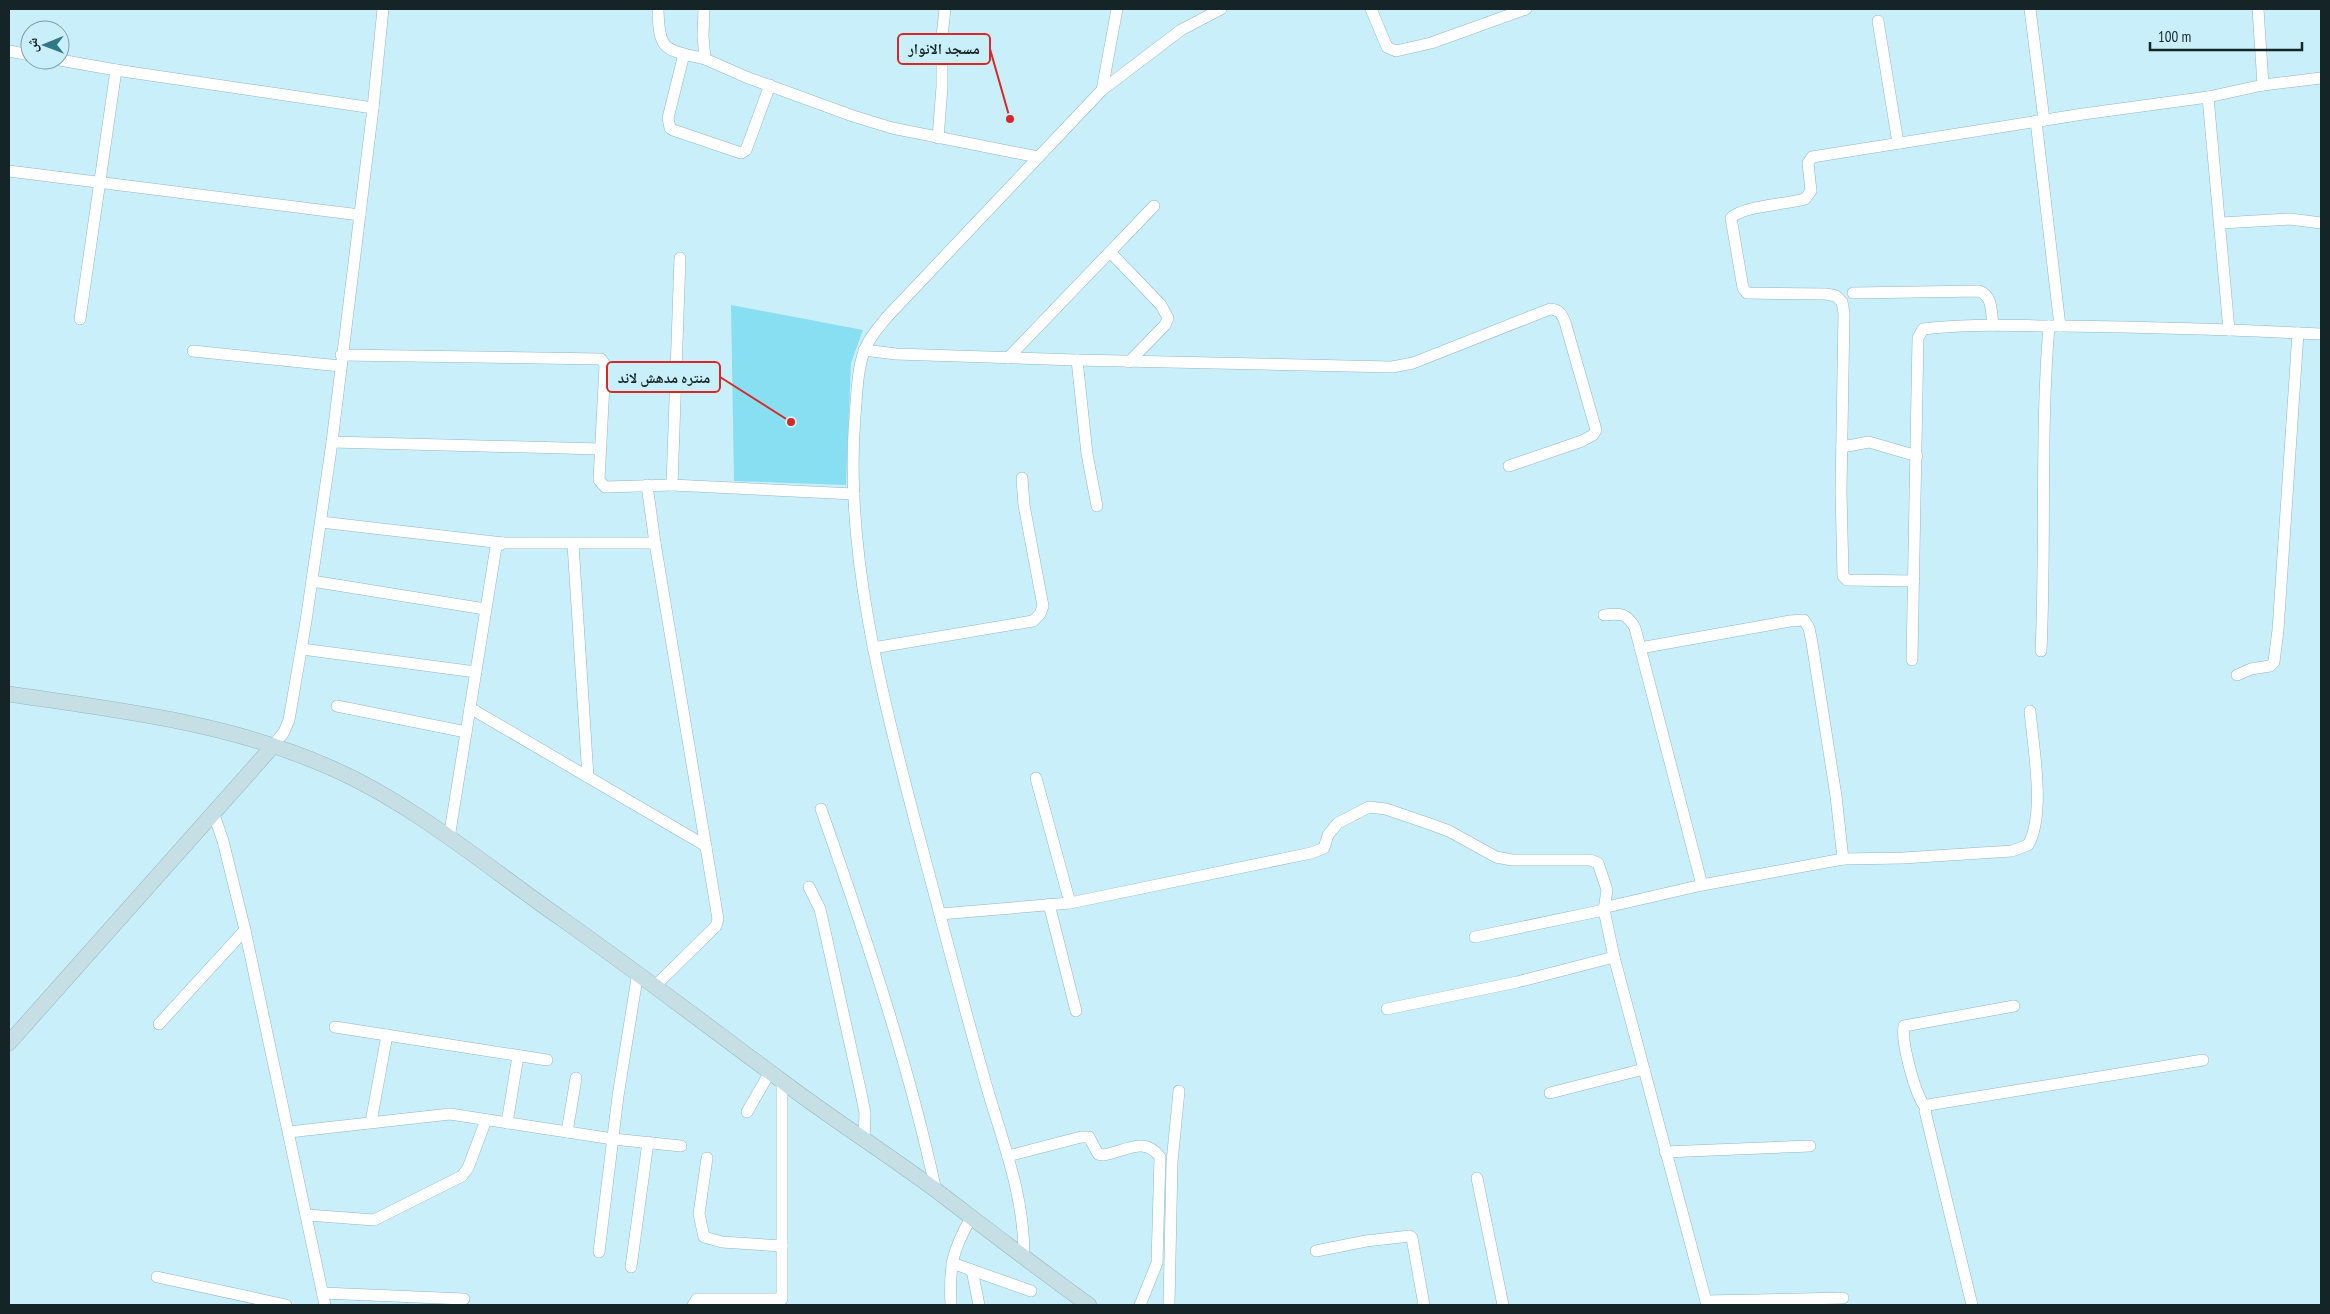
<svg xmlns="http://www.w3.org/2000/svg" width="2330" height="1314" font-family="'PT Sans Narrow','Noto Naskh Arabic',sans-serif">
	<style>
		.green { fill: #88dff2 }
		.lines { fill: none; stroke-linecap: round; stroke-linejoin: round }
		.street-casing { stroke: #92b8c1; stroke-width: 12 }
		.secondary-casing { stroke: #92b8c1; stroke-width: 16 }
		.street { stroke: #fff; stroke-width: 11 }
		.secondary { stroke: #c5dfe4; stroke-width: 15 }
		.leader { fill: none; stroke: #d62828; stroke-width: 2 }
		.callout-dot { fill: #d62828; stroke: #c9f0fa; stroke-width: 2 }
		.callout { fill: #c9f0fa; stroke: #d62828; stroke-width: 2 }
		.callout-label { font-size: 15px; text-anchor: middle; font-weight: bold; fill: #152427 }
	</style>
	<rect width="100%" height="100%" fill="#c9f0fa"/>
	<path class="green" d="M 731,305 L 863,330 L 851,363 L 846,485 L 734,481 Z"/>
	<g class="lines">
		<defs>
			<g id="street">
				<path d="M 658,9 C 659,53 665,49 705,59"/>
				<path d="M 704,9 L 703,36 L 705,59 L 746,77 L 853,116 L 892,128 L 1038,157"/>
				<path d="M 1371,9 L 1387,47 L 1396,51 L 1431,43 L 1526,9"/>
				<path d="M 2030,9 L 2044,120"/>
				<path d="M 2258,9 L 2263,85"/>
				<path d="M 1878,21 L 1898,143"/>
				<path d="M 9,51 L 30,55"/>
				<path d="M 684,54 L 668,118 L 670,128 L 673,130 L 741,153 L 746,150 L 770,85"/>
				<path d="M 60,60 L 116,70"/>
				<path d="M 1102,90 L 1117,9"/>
				<path d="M 2208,97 L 2229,330"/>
				<path d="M 2036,121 L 2060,326"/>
				<path d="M 938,138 L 942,87 L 942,36 L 945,9"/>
				<path d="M 9,171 L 360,215"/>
				<path d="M 2221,223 L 2290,219 L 2321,223"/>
				<path d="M 1110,252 L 1161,305 L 1168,318 L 1165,325 L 1129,362"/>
				<path d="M 680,258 L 672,485 L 854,494"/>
				<path d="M 1853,293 L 1979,291 C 1993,296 1991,312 1993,325"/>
				<path d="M 80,319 L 116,70 L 373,108"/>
				<path d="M 2298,333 L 2321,334"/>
				<path d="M 864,350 L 896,354 L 1077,360 L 1392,367 L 1413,363 L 1550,309 C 1560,310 1561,313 1565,322 L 1596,430 L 1593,435 L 1582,441 L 1509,466"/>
				<path d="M 193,351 L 340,366"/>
				<path d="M 341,355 L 601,359 L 605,365 L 599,480 L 605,487 L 672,485"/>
				<path d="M 1008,358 L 1154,206"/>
				<path d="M 1077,360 L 1087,454 L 1097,506"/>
				<path d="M 332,442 L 600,449"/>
				<path d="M 1842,447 L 1869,442 L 1917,456"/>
				<path d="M 647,485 L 655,543"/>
				<path d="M 321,522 L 503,543"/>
				<path d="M 573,544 L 588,777"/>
				<path d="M 312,581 L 485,609"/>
				<path d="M 1914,581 L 1847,580 L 1843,576 L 1841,491 L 1844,313 L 1842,302 L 1836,296 L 1826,294 L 1747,293 L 1743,288 L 1731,218 C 1742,206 1788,204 1805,199 L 1811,191 L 1808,163 L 1812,157 L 2083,114 L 2208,97 L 2263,85 L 2321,78"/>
				<path d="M 1604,615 C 1620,613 1627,613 1635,628 L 1702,885 L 1607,907 L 1604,910 L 1614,957 L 1707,1305"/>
				<path d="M 873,648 L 1033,621 L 1040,614 L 1043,606 L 1024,505 L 1022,478"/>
				<path d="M 1640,648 L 1790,621 L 1804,620 L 1809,628 L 1812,643 L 1836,796 L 1843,859"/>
				<path d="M 302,649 L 476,672"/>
				<path d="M 2041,651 C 2046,542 2040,434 2049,326"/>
				<path d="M 1912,660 L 1918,338 L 1923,329 C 1970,323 2016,326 2063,326 C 2141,327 2219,329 2298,333 L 2278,630 L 2274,662 L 2270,666 L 2251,669 L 2237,675"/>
				<path d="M 337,706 L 466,732"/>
				<path d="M 470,708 L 706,846"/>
				<path d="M 273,746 L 284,732 L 289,720 L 306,621 L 332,442 L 373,108 L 383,9"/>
				<path d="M 1036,778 L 1070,903"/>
				<path d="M 821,809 C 865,934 908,1061 936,1191"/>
				<path d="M 213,812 L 223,841 L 245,930 L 325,1305"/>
				<path d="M 449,838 L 496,547 L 503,543 L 655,543 L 718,919 L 716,926 L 656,985"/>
				<path d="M 1702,885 L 1843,859 L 1903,858 L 2012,851 L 2028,845 C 2046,815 2033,746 2030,711"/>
				<path d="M 809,887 L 820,909 L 861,1093 L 865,1113 L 864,1140"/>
				<path d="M 1049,904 L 1076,1011"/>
				<path d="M 940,914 L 1070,903 L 1311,853 L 1324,848 L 1328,835 L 1338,823 L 1369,807 L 1386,809 L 1427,823 L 1449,831 L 1496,857 L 1512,860 L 1590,860 L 1598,863 L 1607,890 L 1604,910 L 1475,937"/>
				<path d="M 1387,1009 L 1517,982 L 1614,957"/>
				<path d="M 159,1024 L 245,930"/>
				<path d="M 335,1027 L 547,1060"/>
				<path d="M 1550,1093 L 1644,1069"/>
				<path d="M 1926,1108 C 1915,1095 1901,1042 1904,1026 L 2014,1006"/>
				<path d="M 747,1112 L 770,1072"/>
				<path d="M 371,1122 L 387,1035"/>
				<path d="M 507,1123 L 518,1056"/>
				<path d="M 289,1132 L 450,1114 L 613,1139 L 681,1146"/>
				<path d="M 567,1132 L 576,1078"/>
				<path d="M 1665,1152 L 1810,1146"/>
				<path d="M 1008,1156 L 1081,1137 L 1089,1137 L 1098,1154 L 1103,1155 C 1125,1152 1144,1135 1160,1157 L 1157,1263 L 1140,1305"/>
				<path d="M 707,1158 L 699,1214 L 704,1237 L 722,1242 L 782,1246"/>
				<path d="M 1477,1178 L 1503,1305"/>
				<path d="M 307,1215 L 374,1220 L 462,1176 L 468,1168 L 486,1120"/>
				<path d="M 1316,1251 L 1366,1241 L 1410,1236 L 1412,1238 L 1424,1305"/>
				<path d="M 599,1252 L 618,1096 L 638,972"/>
				<path d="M 1024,1259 C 1025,1191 999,1134 982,1070 C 959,988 938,907 916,825 C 882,694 844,552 855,416 C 857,394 857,369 865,349 C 870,336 879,327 887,317 L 1102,90 L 1181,30 L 1221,9"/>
				<path d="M 952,1263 L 1031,1291"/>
				<path d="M 631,1267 L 648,1142"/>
				<path d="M 972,1270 L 979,1305"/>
				<path d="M 157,1277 L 286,1305"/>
				<path d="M 323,1293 L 464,1299"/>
				<path d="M 1706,1301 L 1843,1298"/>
				<path d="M 693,1305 L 697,1299 L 782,1299 L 782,1082"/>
				<path d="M 951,1305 C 949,1268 952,1250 971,1218"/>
				<path d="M 1169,1305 L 1172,1162 L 1179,1091"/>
				<path d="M 1972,1305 L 1925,1111 L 1928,1105 L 2203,1060"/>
			</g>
			<g id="secondary">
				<path d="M 9,694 C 117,710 227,722 329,767 C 414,804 486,866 562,919 C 637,972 709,1027 782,1081 C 832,1119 886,1153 937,1191 C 987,1229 1037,1268 1089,1305"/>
				<path d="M 9,1043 L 273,746"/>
			</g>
		</defs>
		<use href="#street" class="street-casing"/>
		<use href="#secondary" class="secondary-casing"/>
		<use href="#street" class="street"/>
		<use href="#secondary" class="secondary"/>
	</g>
	<path class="leader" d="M1010 119L990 49M791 422L720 377"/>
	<g class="callout-dot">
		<circle cx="1010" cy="119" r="5"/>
		<circle cx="791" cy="422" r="5"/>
	</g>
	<g class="callout">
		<rect x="898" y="34" width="92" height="30" rx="5"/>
		<rect x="607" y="362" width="113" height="30" rx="5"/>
	</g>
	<g class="callout-label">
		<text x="944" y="54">مسجد الانوار</text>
		<text x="664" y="383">منتره مدهش لاند</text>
	</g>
	<rect width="2330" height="1314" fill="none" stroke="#152427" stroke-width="20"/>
	<g transform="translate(45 45) rotate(269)"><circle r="24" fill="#c9f0fa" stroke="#819ea6"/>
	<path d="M0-4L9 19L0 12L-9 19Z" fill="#327785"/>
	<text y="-8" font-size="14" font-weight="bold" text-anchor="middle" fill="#152427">ش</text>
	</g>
	<path d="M2150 42v8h152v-8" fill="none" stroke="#152427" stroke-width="2.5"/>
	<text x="2158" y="42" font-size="15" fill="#152427" stroke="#c9f0fa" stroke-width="4" paint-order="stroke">100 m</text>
</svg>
